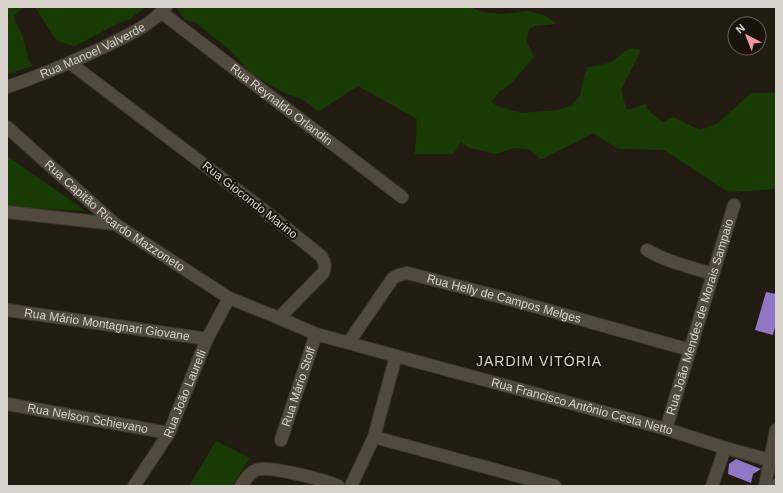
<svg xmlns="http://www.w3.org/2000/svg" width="783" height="493" font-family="Helvetica,sans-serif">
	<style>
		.green { fill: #173b03 }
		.building { fill: #9177c6 }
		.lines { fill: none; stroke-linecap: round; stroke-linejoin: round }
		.street-casing { stroke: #3c3732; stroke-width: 14 }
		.secondary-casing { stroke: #3c3732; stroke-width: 14 }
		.street { stroke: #524a3e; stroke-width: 12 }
		.secondary { stroke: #524a3e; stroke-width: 12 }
		.labels { text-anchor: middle; stroke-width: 4; stroke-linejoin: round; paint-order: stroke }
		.street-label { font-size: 12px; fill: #d7d3cc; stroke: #191208 }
		.quarter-label { font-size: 14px; letter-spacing: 1px; fill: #d7d3cc; stroke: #191208 }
	</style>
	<rect width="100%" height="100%" fill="#221b11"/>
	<g class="green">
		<path d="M 7,7 L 24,7 L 13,16 L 22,35 L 29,60 L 33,66 L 7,74 Z"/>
		<path d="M 35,7 L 146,7 L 130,19 L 115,25 L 75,46 L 69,45 L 56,40 Z"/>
		<path d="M 179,7 L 471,7 L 482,12 L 503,14 L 528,11 L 546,16 L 557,24 L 535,26 L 529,29 L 527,41 L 534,57 L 512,83 L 500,91 L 492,101 L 495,105 L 521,113 L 557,110 L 571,106 L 580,96 L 584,76 L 588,67 C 595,66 607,64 613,61 C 624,54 626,44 641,51 L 621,90 L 627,110 L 645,104 L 650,112 L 663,122 L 673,117 L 700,130 L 718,123 L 751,93 L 776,93 L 776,189 L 748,191 L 728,192 L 664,150 L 618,149 L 593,133 L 543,159 L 540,159 L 530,150 L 514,148 L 496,154 L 469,148 L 461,142 L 453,154 L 415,154 L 417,119 L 358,86 L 318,112 L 304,100 L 280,91 L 253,75 L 230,50 L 196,23 L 184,19 L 177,8 Z"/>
		<path d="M 7,156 L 86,211 L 7,207 Z"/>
		<path d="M 216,441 L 250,458 L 232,486 L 189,486 Z"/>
	</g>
	<g class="building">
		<path d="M 766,292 L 776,294 L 776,323 L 773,335 L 755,330 Z"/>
		<path d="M 736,459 L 761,469 L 753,474 L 751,483 L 728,474 L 729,464 Z"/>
	</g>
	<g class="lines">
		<defs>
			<g id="street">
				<path id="s1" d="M 161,12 L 240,73 L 402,197"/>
				<path id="s2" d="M 7,87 C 40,76 72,62 104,47 C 126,36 150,26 166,7"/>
				<path id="s3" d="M 7,127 L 115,224 L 229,298 L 279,318 L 323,273 C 326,266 325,262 321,256 L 260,207 L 70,63"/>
				<path d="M 7,212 L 115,224"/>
				<path d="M 647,250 C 667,262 691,267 713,274"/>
				<path id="s4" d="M 7,310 L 207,339"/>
				<path id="s5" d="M 279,318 L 316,334 L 396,356 L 666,429 L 725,448 L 770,460"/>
				<path id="s6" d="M 349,342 L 393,278 L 399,275 L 407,273 L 508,299 L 690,350"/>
				<path id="s7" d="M 7,404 L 169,433"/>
				<path id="s8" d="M 666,429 L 734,205"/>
				<path d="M 374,437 L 555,486"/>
				<path id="s9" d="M 281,440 L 316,334"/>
				<path d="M 766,485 L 776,486"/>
				<path id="s10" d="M 134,486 L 169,433 L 207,339 L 229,298"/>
				<path d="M 241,486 C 245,480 249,473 256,470 C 268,465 325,480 338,486"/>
				<path d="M 351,486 L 374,437 L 396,356"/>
				<path d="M 712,486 L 725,448"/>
			</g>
			<path id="secondary" d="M 765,486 L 776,430"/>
		</defs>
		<use href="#street" class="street-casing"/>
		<use href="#secondary" class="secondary-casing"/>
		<use href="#street" class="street"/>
		<use href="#secondary" class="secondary"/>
	</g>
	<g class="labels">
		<g class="street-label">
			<text dy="4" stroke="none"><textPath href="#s2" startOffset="93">Rua Manoel Valverde</textPath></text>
			<text dy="4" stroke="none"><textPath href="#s1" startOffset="152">Rua Reynaldo Orlandin</textPath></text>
			<text transform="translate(250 200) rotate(38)" y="4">Rua Giocondo Marino</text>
			<text dy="4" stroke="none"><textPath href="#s3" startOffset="140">Rua Capitão Ricardo Mazzoneto</textPath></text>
			<text dy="4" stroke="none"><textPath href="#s6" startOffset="193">Rua Helly de Campos Melges</textPath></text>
			<text dy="4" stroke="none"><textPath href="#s8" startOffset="117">Rua João Mendes de Morais Sampaio</textPath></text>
			<text dy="4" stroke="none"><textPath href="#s4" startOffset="101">Rua Mário Montagnari Giovane</textPath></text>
			<text dy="4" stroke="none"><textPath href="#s9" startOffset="56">Rua Mário Stolf</textPath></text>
			<text dy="4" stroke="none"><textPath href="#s10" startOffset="106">Rua João Laurelli</textPath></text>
			<text dy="4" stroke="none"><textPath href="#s5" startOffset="316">Rua Francisco Antônio Cesta Netto</textPath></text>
			<text dy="4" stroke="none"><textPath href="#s7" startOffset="82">Rua Nelson Schievano</textPath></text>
		</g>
		<g class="quarter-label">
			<text x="539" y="366">JARDIM VITÓRIA</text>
		</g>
	</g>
	<rect width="783" height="493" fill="none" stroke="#d7d3cc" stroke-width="16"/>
	<g transform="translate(747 36) rotate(318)"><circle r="19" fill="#191208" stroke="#655f56"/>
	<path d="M0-3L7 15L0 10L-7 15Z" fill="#f49aa5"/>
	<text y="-6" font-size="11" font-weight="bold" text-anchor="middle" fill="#d7d3cc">N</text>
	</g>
</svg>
